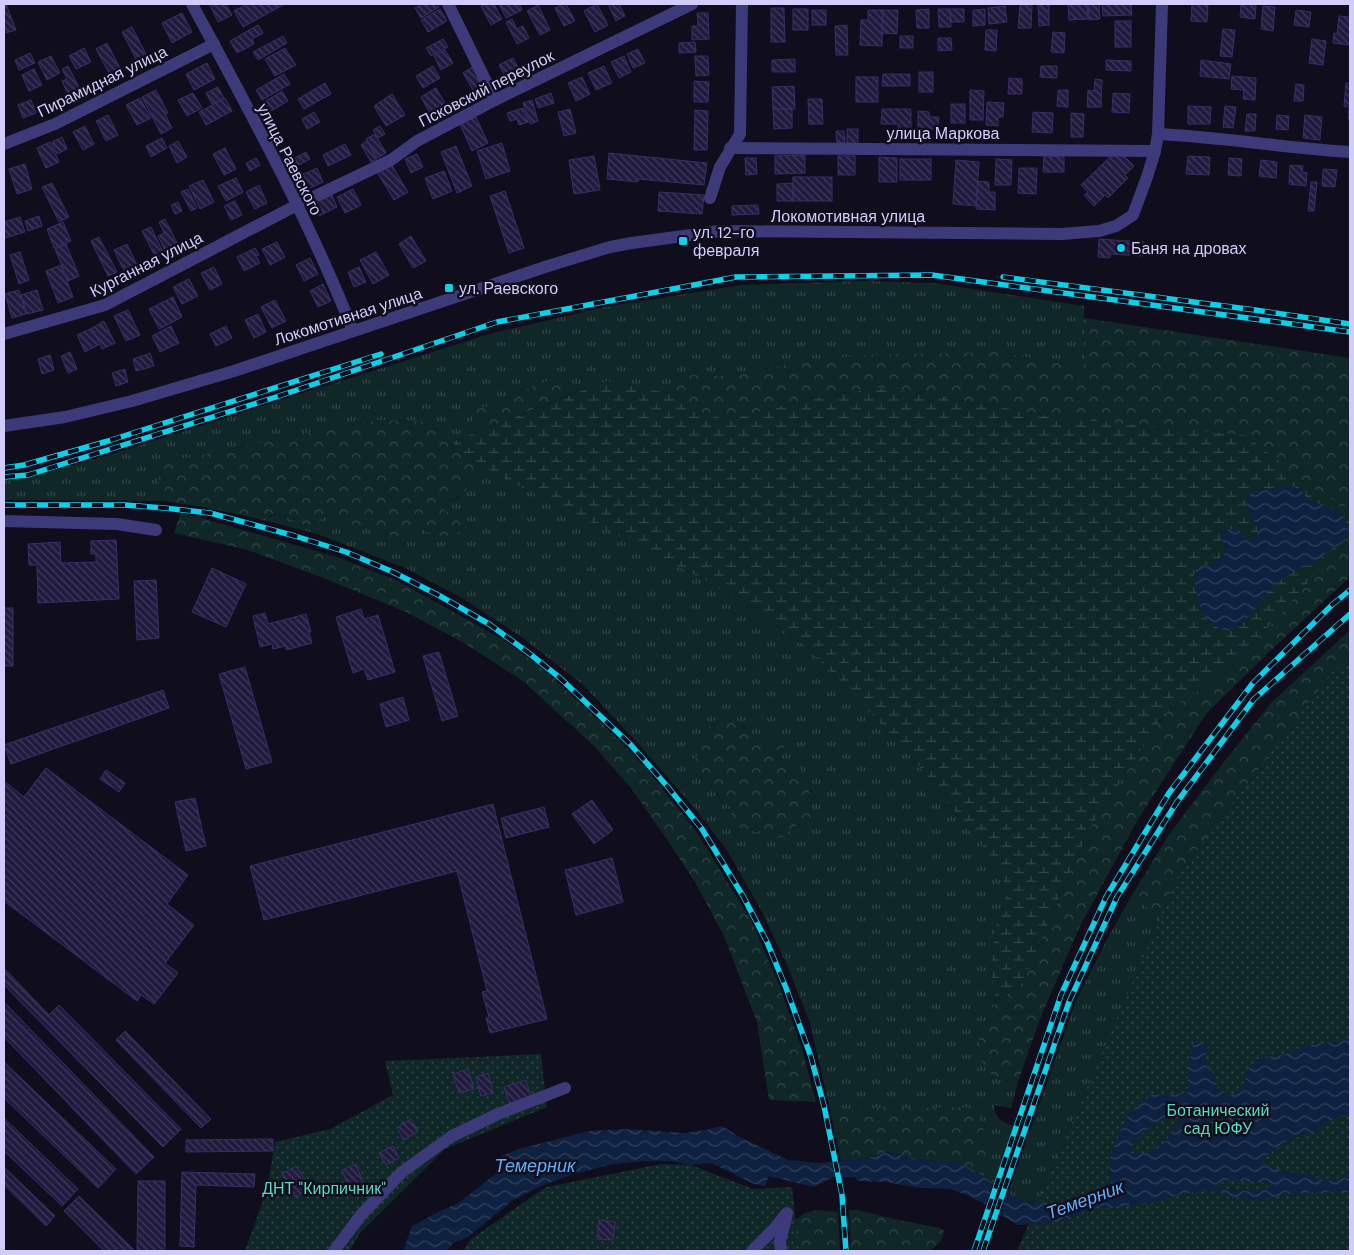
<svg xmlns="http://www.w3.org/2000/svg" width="1354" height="1255" font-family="'DM Sans',sans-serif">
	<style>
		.grass { fill: url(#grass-tufts); fill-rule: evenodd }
		.forest { fill: url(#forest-crowns) }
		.wetland { fill: url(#wetland-marsh) }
		.garden { fill: url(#garden-dots) }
		.water { fill: url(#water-waves); fill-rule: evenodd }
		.pier { fill: #100d1d }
		.building { fill: url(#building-back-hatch); stroke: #392d68 }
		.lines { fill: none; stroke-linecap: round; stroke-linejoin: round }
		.minor { stroke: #3d3a7a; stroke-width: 12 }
		.rail-casing { stroke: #0ad1ea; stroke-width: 5.5 }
		.rail { stroke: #100d1d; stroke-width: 4; stroke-dasharray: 11; stroke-linecap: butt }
		.poi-dot { fill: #0ad1ea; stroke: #100d1d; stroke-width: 2 }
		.labels { text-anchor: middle; stroke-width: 5; stroke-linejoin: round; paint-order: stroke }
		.street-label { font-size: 16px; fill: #d2ccfd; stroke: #100d1d }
		.poi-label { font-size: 16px; fill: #d2ccfd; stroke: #100d1d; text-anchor: start }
		.park-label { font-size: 16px; fill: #5cd8bb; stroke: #100d1d }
		.water-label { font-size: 18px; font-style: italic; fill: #5eaff8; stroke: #100d1d }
	</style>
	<defs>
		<pattern id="grass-tufts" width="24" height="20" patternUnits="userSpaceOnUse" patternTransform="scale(1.25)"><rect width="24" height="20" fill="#102727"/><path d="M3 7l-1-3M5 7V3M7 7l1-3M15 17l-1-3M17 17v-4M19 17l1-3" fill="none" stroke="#324547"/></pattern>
		<pattern id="forest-crowns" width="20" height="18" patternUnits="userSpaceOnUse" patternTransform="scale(1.25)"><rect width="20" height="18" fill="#102727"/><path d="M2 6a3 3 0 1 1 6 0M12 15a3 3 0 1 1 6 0" fill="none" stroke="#324547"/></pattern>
		<pattern id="wetland-marsh" width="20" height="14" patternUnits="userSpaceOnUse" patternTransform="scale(1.25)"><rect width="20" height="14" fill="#102727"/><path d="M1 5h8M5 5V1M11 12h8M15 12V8" fill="none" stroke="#324547"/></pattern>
		<pattern id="garden-dots" width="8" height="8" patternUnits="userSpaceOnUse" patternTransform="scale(1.25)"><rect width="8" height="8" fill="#102727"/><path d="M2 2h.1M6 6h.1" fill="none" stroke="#324547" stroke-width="1.8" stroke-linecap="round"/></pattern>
		<pattern id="water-waves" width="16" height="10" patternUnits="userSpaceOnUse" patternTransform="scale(1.25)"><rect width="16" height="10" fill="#0e2140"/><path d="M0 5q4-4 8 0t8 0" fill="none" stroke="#30405c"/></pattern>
		<pattern id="building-back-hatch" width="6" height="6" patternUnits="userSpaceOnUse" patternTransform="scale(1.25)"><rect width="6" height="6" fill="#211a3e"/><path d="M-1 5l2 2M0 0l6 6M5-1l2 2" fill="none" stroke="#403a5b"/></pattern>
	</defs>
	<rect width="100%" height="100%" fill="#100d1d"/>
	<g class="grass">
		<path d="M 863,281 L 934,283 L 1084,306 L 1084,368 L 1000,352 L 792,364 L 721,376 L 678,374 L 668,393 L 606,381 L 572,394 L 570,381 L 473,423 L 479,431 L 454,441 L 454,451 L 442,433 L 430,425 L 420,421 L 381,420 L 326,429 L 188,458 L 168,460 L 159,474 L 159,483 L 163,501 L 4,500 L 4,480 L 30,477 L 106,456 L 489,334 L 605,307 L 741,285 Z"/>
		<path d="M 483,467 L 707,581 L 806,646 L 912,757 L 993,860 L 1008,891 L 996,926 L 991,970 L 996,1002 L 978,1034 L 993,1078 L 1018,1082 L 1011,1108 L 994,1105 C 995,1118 1001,1122 1014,1126 L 994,1184 L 984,1177 L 988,1159 L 981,1124 L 977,1114 L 891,1105 L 872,1109 L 840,1110 L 831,1114 L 810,1023 L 787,965 L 761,910 L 728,852 L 697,811 L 634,739 L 582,684 L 520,636 L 462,598 L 405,568 L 317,534 L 259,519 L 267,518 L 277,514 L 306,525 L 313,524 L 325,516 L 332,515 L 353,525 L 364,528 L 370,527 L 397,538 L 404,538 L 422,527 L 427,532 L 453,515 L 444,510 L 445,501 L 459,498 L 467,485 L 465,473 L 468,472 L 473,472 ZM 716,724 L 744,727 L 752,734 L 771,742 L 778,743 L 783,749 L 776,757 L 783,761 L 790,762 L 811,791 L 809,796 L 813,816 L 790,830 L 784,837 L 777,838 L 773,832 L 764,830 L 755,832 L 734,809 L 720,799 L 717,794 L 698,750 L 702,735 L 707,727 Z"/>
		<path d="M 1132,895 L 1166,922 L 1052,1203 L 1023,1201 L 1008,1193 L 1076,1001 L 1107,939 Z"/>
	</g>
	<g class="forest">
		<path d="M 1084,318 L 1350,358 L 1350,507 L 1324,496 L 1059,418 L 990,405 L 881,388 L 812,398 L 728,420 L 692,410 L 668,393 L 678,374 L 721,376 L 792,364 L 861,355 L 1000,352 L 1084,368 Z"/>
		<path d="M 557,377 L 570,381 L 572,394 L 479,431 L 473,423 L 474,411 Z"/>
		<path d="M 381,420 L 420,421 L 430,425 L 442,433 L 454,451 L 483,467 L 473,472 L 468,472 L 465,473 C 469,495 465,496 445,501 L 444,510 C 454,515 460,520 463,530 C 447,538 435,539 422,527 L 404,538 L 397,538 L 370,527 L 364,528 L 353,525 L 332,515 L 325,516 L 313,524 L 306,525 L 277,514 L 271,515 L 267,518 L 259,519 L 209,508 L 163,501 L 159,483 L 159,474 L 168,460 L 188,458 L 326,429 Z"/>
		<path d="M 181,512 L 337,557 L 398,581 L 502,639 L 541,667 L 606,727 L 646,768 L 696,831 L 751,920 L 779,985 L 802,1049 L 816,1102 L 769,1100 L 757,1022 L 724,936 L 695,882 L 668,841 L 631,788 L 594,746 L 523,681 L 464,643 L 406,612 L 326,579 L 248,550 L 174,533 Z"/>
		<path d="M 1350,539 L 1350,577 L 1270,651 L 1206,714 L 1137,821 L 1080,926 L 1040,1019 L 1018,1082 L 994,1078 L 982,1061 L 978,1034 L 996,1002 L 1022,983 L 1090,828 L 1165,714 L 1235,664 L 1330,558 Z"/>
		<path d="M 1350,630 L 1350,774 L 1166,922 L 1132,895 L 1168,836 L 1223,763 L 1271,703 Z"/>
		<path d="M 730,721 C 740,723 742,726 750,732 C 760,739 773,743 785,743 L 783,749 L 776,757 L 783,761 L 790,761 L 809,776 L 812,784 L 809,796 L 813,816 C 809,822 803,822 796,826 C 791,829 788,833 784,837 L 777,838 L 773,832 C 753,828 742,840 731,815 L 734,809 L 720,799 L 716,791 L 698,771 L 696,758 L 702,735 L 707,727 Z"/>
		<path d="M 891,1105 L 927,1108 L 968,1107 L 977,1114 L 988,1141 L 988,1159 L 984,1177 L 961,1163 L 917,1159 L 887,1152 L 863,1159 L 841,1161 L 831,1114 L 840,1110 L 872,1109 Z"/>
		<path d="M 817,1210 L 838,1212 L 840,1251 L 787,1251 L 793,1222 L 805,1213 Z"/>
		<path d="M 849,1210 L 858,1210 L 894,1219 L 940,1228 L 944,1231 C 944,1240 936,1245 931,1251 L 851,1251 Z"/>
	</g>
	<path class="wetland" d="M 606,381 L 668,393 L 692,410 L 728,420 L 812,398 L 881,388 L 990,405 L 1059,418 L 1245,435 L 1324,496 L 1350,507 L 1350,539 L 1330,558 L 1235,664 L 1165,714 L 1090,828 L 1022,983 L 996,1002 L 991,970 L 996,926 L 1008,891 L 993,860 L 912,757 L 806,646 L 707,581 L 507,480 L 454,451 L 454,441 Z"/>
	<g class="garden">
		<path d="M 1350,658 L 1350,1251 L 1017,1251 L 1179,874 L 1331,673 Z"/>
		<path d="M 541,1054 L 547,1107 L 445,1149 L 361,1232 L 349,1251 L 245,1251 L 267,1189 L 275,1142 L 330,1129 L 393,1095 L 385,1061 Z"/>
		<path d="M 662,1164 L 691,1165 L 753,1189 L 792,1187 L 799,1251 L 463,1251 L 471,1239 L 546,1187 Z"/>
	</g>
	<g class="water">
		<path d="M 1284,486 C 1306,485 1301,499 1316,503 C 1327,505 1339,510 1345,520 C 1347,525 1349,530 1348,535 C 1345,544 1333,547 1327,552 C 1322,556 1318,561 1313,564 C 1308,566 1302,566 1298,569 C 1289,573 1280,580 1273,587 C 1256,602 1251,624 1227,631 C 1221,629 1214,626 1210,622 C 1198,611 1197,592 1194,577 C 1195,565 1206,565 1216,564 L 1219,558 L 1226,553 C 1226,545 1221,542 1221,532 L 1225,530 L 1237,529 L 1251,541 C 1274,528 1229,505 1254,492 Z"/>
		<path d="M 1194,1040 L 1208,1045 L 1204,1061 L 1211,1069 L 1219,1091 L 1230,1096 L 1243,1087 L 1248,1071 L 1257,1059 L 1279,1056 L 1314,1044 L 1350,1040 L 1350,1115 L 1348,1115 L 1332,1120 L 1316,1131 L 1305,1134 L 1287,1141 L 1270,1153 L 1263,1160 L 1264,1165 C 1272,1168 1281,1170 1290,1172 C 1296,1173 1303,1173 1309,1174 C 1314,1176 1319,1179 1323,1180 C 1332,1182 1342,1179 1350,1176 L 1350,1192 L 1294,1193 L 1258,1200 L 1234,1197 L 1213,1190 L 1182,1194 L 1151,1203 L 1109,1208 L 1095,1206 L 1063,1222 L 1017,1225 L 983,1203 L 966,1195 L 950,1189 L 919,1188 L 887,1182 L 857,1181 L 855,1177 L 834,1177 L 814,1187 L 769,1176 L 765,1186 L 754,1184 L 711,1163 L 691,1165 L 671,1161 L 642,1161 L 608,1165 L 571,1175 L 541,1186 L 512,1201 L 468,1237 L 453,1243 L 447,1251 L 403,1251 L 412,1226 L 442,1210 L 457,1204 L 498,1172 L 513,1162 L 512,1159 L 500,1161 L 501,1156 L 519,1149 L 589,1131 L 626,1129 L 684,1133 L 706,1130 L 722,1126 L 738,1136 L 788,1160 L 820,1163 L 863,1159 L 887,1152 L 917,1159 L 961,1163 L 984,1177 L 1007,1193 L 1023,1201 L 1052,1203 L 1068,1202 L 1112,1182 L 1109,1160 L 1127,1115 L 1151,1095 L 1188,1094 L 1188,1071 ZM 1226,1109 L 1226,1118 L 1211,1137 L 1206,1129 L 1210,1114 ZM 1184,1115 C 1179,1124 1167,1141 1159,1148 C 1151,1153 1139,1154 1130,1154 C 1130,1140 1154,1122 1167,1118 C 1172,1116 1178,1116 1184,1115 ZM 1229,1180 L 1266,1183 L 1275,1186 C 1253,1192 1236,1194 1214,1185 Z"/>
	</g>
	<path class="pier" d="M 994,1181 L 1008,1191 L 1000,1216 L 985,1208 Z"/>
	<g class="building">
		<path d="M 4,4 L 6,4 L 16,30 L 5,33 L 4,30 Z"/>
		<path d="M 212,4 L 226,4 L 232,15 L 218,22 L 210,5 Z"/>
		<path d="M 247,4 L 282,4 L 283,5 L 243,27 L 234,11 Z"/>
		<path d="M 422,4 L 437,4 L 439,7 L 421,18 L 415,8 Z"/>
		<path d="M 485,4 L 494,4 L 502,19 L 491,25 L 481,6 Z"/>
		<path d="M 499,4 L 519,4 L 522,10 L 506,18 Z"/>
		<path d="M 563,4 L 566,4 L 575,21 L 564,26 L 555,8 Z"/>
		<path d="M 597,4 L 608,25 L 595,32 L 584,11 Z"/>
		<path d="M 608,4 L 619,4 L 625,16 L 616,21 Z"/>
		<path d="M 1038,4 L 1049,4 L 1049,25 L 1039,26 Z"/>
		<path d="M 1068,4 L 1087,4 L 1088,19 L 1069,20 Z"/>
		<path d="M 1088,4 L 1099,4 L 1100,19 L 1089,20 Z"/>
		<path d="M 1102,4 L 1131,4 L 1132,15 L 1103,16 Z"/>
		<path d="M 1192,4 L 1208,4 L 1207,22 L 1191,21 Z"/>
		<path d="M 1241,4 L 1256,5 L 1255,19 L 1240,17 Z"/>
		<path d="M 538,5 L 550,30 L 540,35 L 527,11 Z"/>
		<path d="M 1020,5 L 1032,5 L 1031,28 L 1018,28 Z"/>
		<path d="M 1005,6 L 1007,22 L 989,24 L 988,8 Z"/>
		<path d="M 1263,6 L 1275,7 L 1273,31 L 1261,29 Z"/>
		<path d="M 771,8 L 784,8 L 785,42 L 771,42 Z"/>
		<path d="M 440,9 L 447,21 L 428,32 L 421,20 Z"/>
		<rect x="793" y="9" width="15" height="21"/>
		<path d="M 929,9 L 929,28 L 917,28 L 916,10 Z"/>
		<path d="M 938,9 L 950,9 L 951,27 L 939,27 Z"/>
		<path d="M 950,9 L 964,9 L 964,22 L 951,22 Z"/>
		<path d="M 985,9 L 985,25 L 973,26 L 973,10 Z"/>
		<rect x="812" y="10" width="14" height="15"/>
		<path d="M 868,10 L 883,10 L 882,46 L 860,45 L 861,20 L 868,20 Z"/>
		<path d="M 883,10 L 898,10 L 897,34 L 882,33 Z"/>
		<path d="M 1296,10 L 1311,12 L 1309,27 L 1294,25 Z"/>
		<path d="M 182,13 L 192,32 L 172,43 L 162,23 Z"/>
		<path d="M 697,13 L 708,13 L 709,39 L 692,40 L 692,26 L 698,26 Z"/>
		<path d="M 1339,16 L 1350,17 L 1350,45 L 1333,43 L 1334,33 L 1337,34 Z"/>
		<path d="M 512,19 L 517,29 L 523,26 L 529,38 L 517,44 L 506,22 Z"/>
		<rect x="1115" y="21" width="16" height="26"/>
		<path d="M 258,25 L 263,33 L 252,39 L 254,44 L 237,53 L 230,41 Z"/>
		<path d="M 847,25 L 848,55 L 836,55 L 835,26 Z"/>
		<path d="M 132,27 L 147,56 L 137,61 L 122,32 Z"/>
		<path d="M 1223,29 L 1235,30 L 1232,57 L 1220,56 Z"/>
		<path d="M 986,30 L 997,30 L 996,51 L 985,50 Z"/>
		<path d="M 1053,32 L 1065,33 L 1064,53 L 1051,52 Z"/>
		<path d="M 283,36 L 287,43 L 258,60 L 253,52 Z"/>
		<rect x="900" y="36" width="13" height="12"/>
		<path d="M 938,38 L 951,38 L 952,50 L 938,51 Z"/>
		<path d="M 443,39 L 448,47 L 431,56 L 426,48 Z"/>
		<path d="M 1312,39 L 1326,41 L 1323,65 L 1309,63 Z"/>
		<path d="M 695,42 L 696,52 L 679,53 L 679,43 Z"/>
		<path d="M 107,43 L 121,70 L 110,75 L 96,49 Z"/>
		<path d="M 84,48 L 91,62 L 76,69 L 69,56 Z"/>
		<path d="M 285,48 L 296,65 L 275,76 L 265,59 Z"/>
		<path d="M 638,49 L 645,63 L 633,68 L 627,54 Z"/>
		<path d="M 445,50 L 453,63 L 441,70 L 434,56 Z"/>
		<path d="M 30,53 L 35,63 L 19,70 L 15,60 Z"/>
		<path d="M 51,56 L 60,73 L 47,80 L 38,62 Z"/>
		<path d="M 624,56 L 631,72 L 619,78 L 611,62 Z"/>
		<path d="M 695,56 L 708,56 L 709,75 L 696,76 Z"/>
		<path d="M 513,58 L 520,71 L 506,78 L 499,65 Z"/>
		<path d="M 795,59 L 795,72 L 772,72 L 772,60 Z"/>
		<path d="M 1106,60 L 1131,61 L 1131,71 L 1106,70 Z"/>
		<path d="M 1201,60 L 1231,64 L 1229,79 L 1200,76 Z"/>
		<path d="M 207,63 L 215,79 L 194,90 L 186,74 Z"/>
		<path d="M 68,66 L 81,91 L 69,97 L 62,81 L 67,79 L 62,69 Z"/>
		<path d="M 433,66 L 440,78 L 423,88 L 416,76 Z"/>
		<path d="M 604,66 L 612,83 L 596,90 L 588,73 Z"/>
		<path d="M 1041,66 L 1057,66 L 1057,78 L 1040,77 Z"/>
		<path d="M 472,67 L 484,87 L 474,92 L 463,73 Z"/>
		<path d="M 34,69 L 42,85 L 29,91 L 22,75 Z"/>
		<rect x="919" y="72" width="14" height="20"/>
		<path d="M 284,74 L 290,84 L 262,100 L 256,90 Z"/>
		<path d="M 883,74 L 910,74 L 910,86 L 882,86 Z"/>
		<path d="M 1232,76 L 1256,78 L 1255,100 L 1243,99 L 1244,90 L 1231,89 Z"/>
		<path d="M 582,77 L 590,94 L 576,101 L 568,83 Z"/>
		<rect x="856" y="77" width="22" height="25"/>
		<path d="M 1009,78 L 1022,79 L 1022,94 L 1008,94 Z"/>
		<path d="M 1095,79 L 1102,80 L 1101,107 L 1087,107 L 1088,90 L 1094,91 Z"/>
		<path d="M 694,81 L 709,82 L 708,102 L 694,102 Z"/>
		<path d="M 325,83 L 331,94 L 304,109 L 298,99 Z"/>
		<path d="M 1346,83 L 1350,83 L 1350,119 L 1348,119 L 1349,107 L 1344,106 Z"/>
		<path d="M 1296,84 L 1304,85 L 1303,101 L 1294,101 Z"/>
		<path d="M 794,86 L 795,109 L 773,109 L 772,87 Z"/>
		<path d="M 218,87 L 224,98 L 212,104 L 206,93 Z"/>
		<path d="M 436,88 L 445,103 L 429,112 L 421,97 Z"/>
		<path d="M 156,90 L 168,113 L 165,114 L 172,128 L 161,134 L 142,97 Z"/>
		<path d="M 970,90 L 984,91 L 983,120 L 970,120 Z"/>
		<path d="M 1058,90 L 1068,90 L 1068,107 L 1057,106 Z"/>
		<path d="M 282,91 L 288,101 L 266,114 L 261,104 Z"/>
		<path d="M 193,93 L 202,108 L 187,116 L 178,100 Z"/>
		<path d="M 551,93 L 554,103 L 538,108 L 535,99 Z"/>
		<path d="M 1113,93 L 1130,94 L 1129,113 L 1112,112 Z"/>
		<path d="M 392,94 L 405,115 L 386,126 L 374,106 Z"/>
		<path d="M 140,98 L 151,118 L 137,125 L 126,105 Z"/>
		<path d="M 225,98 L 232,111 L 206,125 L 199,112 Z"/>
		<path d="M 808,99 L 822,99 L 823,124 L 809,124 Z"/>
		<path d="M 31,100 L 36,113 L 23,118 L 18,105 Z"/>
		<path d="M 532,100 L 538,121 L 530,124 L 523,103 Z"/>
		<path d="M 987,102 L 1004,103 L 1003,117 L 998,117 L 998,126 L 986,125 Z"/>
		<rect x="951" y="104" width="14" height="19"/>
		<path d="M 1188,106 L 1211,107 L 1210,124 L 1188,124 Z"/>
		<path d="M 1225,106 L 1236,107 L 1233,128 L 1223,127 Z"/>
		<path d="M 523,108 L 528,122 L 519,125 L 517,119 L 510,121 L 507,113 Z"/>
		<path d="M 570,109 L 576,133 L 564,136 L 558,112 Z"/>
		<path d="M 773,109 L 792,109 L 792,128 L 774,129 Z"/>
		<path d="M 882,109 L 911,109 L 911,133 L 898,133 L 898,124 L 881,124 Z"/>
		<path d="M 695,110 L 708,111 L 707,150 L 694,150 Z"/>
		<path d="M 918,111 L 929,112 L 929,117 L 939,117 L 938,129 L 918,129 Z"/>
		<path d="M 314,112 L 320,122 L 307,129 L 302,119 Z"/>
		<path d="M 1033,112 L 1053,113 L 1052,133 L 1032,132 Z"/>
		<path d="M 1071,113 L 1084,114 L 1083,137 L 1071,137 Z"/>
		<path d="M 1247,114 L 1256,114 L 1255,131 L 1245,131 Z"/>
		<path d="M 108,115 L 118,135 L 106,141 L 96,121 Z"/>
		<path d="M 1277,115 L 1289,116 L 1288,130 L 1276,129 Z"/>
		<path d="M 1305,115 L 1322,117 L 1320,140 L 1303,138 Z"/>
		<path d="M 476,117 L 488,143 L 472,151 L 460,124 Z"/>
		<path d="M 85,126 L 94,144 L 83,150 L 73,132 Z"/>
		<path d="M 380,126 L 385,134 L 378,138 L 373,130 Z"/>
		<rect x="847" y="129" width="11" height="15"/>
		<path d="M 836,131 L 844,131 L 845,143 L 837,143 Z"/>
		<path d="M 375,134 L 386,153 L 378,158 L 366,139 Z"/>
		<path d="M 62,137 L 67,149 L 57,154 L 52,142 Z"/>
		<path d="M 162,138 L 167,148 L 151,157 L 146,146 Z"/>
		<path d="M 178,141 L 187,157 L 177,163 L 169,146 Z"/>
		<path d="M 367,141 L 377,159 L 371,162 L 361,145 Z"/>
		<path d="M 50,142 L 59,162 L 46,168 L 37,148 Z"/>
		<path d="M 502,143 L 510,171 L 486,179 L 477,151 Z"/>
		<path d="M 345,144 L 351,155 L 328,166 L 323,155 Z"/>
		<path d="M 456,146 L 472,186 L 457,193 L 441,152 Z"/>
		<path d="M 225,148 L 236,169 L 224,175 L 213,154 Z"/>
		<path d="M 306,152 L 310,159 L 297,166 L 293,159 Z"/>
		<path d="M 609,153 L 707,163 L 704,185 L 638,179 L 638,182 L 607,179 Z"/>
		<path d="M 1114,153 L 1120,159 L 1124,156 L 1134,166 L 1125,175 L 1128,178 L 1108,198 L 1105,195 L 1094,206 L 1084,195 L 1088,192 L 1081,185 Z"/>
		<path d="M 417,154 L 423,167 L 411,173 L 405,159 Z"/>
		<path d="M 805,155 L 805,173 L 775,174 L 775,156 Z"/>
		<path d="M 594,156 L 600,190 L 574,194 L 569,160 Z"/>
		<rect x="838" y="156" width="17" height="19"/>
		<path d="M 1044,156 L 1064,157 L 1064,172 L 1043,172 Z"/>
		<path d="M 1188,156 L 1210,157 L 1209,175 L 1186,174 Z"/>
		<path d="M 879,157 L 897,158 L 897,182 L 879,182 Z"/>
		<path d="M 256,158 L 260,165 L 250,171 L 246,163 Z"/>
		<path d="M 745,158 L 756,158 L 757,174 L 746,175 Z"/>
		<path d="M 1229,158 L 1242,159 L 1241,176 L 1228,175 Z"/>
		<rect x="900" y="159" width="31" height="21"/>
		<path d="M 996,159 L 1012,160 L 1011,185 L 995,185 Z"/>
		<path d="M 956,160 L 979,162 L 976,206 L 953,204 Z"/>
		<path d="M 1261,160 L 1277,162 L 1276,178 L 1259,176 Z"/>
		<path d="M 25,164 L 32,189 L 17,194 L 9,169 Z"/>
		<path d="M 391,164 L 408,192 L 394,200 L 377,172 Z"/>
		<path d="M 1290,165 L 1303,166 L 1302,172 L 1307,173 L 1306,186 L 1289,184 Z"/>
		<path d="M 317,168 L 323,182 L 306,190 L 299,176 Z"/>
		<path d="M 1019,168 L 1037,168 L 1036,194 L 1018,193 Z"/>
		<path d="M 1323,169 L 1337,170 L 1335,187 L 1322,186 Z"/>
		<path d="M 444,171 L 452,191 L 433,199 L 425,178 Z"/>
		<rect x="793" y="177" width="39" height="24"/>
		<path d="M 236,178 L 243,192 L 226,201 L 218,186 Z"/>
		<path d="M 203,180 L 214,202 L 200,209 L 189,186 Z"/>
		<path d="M 978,181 L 989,182 L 989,192 L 995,192 L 995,210 L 976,209 Z"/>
		<path d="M 1311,182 L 1317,182 L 1314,211 L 1308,211 Z"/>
		<path d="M 52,183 L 69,217 L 59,222 L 42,187 Z"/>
		<path d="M 793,183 L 793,201 L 777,201 L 777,184 Z"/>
		<path d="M 259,185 L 267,203 L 255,209 L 246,192 Z"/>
		<path d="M 188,189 L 197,208 L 191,211 L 181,192 Z"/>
		<path d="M 353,189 L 361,205 L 345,213 L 337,197 Z"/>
		<path d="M 505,191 L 524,248 L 509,253 L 490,196 Z"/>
		<path d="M 659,192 L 704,195 L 702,214 L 658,211 Z"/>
		<path d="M 332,195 L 337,207 L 319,216 L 313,204 Z"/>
		<path d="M 235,201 L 242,215 L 231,220 L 224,206 Z"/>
		<path d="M 178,202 L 182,211 L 175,214 L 171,205 Z"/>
		<path d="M 758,205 L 759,214 L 732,215 L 732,206 Z"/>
		<path d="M 39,216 L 42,226 L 28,231 L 25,221 Z"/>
		<path d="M 20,217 L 25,232 L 5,238 L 4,233 L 4,222 Z"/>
		<path d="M 165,219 L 179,247 L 166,253 L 158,236 L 164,233 L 159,222 Z"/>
		<path d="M 63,222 L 71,241 L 54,248 L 47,229 Z"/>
		<path d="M 151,227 L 164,254 L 156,258 L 142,231 Z"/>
		<path d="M 411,236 L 426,261 L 413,268 L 399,244 Z"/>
		<path d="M 99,237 L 117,272 L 108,276 L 91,241 Z"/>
		<path d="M 1099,239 L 1144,242 L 1143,256 L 1110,254 L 1110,258 L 1098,257 Z"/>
		<path d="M 277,242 L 285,257 L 270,265 L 262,249 Z"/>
		<path d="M 66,244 L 79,276 L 68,281 L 55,249 Z"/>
		<path d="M 127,244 L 138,267 L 125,273 L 114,250 Z"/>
		<path d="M 255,248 L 259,255 L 256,256 L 260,263 L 244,271 L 237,257 Z"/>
		<path d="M 20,252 L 29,280 L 19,284 L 10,255 Z"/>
		<path d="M 376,252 L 389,275 L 373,284 L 360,260 Z"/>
		<path d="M 310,258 L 318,274 L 304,281 L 296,265 Z"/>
		<path d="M 61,265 L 73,297 L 58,303 L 46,271 Z"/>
		<path d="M 214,267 L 222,284 L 210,290 L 201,273 Z"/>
		<path d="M 359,267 L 366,282 L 354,287 L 348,272 Z"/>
		<path d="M 189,279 L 198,296 L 182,304 L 173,287 Z"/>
		<path d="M 323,284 L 331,301 L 318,307 L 310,291 Z"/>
		<path d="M 19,290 L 26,314 L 12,318 L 5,294 Z"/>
		<path d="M 37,290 L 43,310 L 27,314 L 21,295 Z"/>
		<path d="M 173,297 L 182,317 L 159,329 L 149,309 Z"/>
		<path d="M 275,300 L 286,321 L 272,328 L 261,307 Z"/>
		<path d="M 128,310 L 140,335 L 126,341 L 114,316 Z"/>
		<path d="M 258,314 L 266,332 L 254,338 L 245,320 Z"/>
		<path d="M 104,321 L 115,343 L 102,349 L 92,328 Z"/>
		<path d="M 171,326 L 179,343 L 160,352 L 152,336 Z"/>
		<path d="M 226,326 L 232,338 L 216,346 L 210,334 Z"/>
		<path d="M 92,328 L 100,344 L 85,352 L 77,335 Z"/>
		<path d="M 70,352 L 77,369 L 68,373 L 61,356 Z"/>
		<path d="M 150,353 L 154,366 L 136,371 L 133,359 Z"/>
		<path d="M 50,355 L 54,370 L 42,374 L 38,359 Z"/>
		<path d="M 125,369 L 128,382 L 116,386 L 112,373 Z"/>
		<path d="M 116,540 L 119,599 L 38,603 L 37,565 L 29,565 L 28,544 L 60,542 L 61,563 L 96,562 L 96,554 L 91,554 L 91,541 Z"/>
		<path d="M 212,568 L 246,584 L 226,627 L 192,612 Z"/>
		<path d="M 156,580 L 159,638 L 137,640 L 134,581 Z"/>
		<rect x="4" y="608" width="9" height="58"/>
		<path d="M 361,609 L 364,619 L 378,615 L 395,672 L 368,680 L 364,669 L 353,673 L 336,617 Z"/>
		<path d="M 265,613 L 268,624 L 306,614 L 311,632 L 309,632 L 312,643 L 286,650 L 286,646 L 273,649 L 272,644 L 260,647 L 253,616 Z"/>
		<path d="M 439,652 L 458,716 L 442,721 L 423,656 Z"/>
		<path d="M 245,667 L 272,762 L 246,769 L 219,674 Z"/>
		<path d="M 163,690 L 169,708 L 11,764 L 4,745 Z"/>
		<path d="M 403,697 L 409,720 L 386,727 L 380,704 Z"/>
		<path d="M 46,768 L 188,875 L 167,904 L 194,925 L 165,963 L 178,973 L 154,1004 L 141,995 L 137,1001 L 4,901 L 4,781 L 24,797 Z"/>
		<path d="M 106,770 L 125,783 L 119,792 L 100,779 Z"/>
		<path d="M 195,798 L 206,846 L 186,851 L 175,802 Z"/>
		<path d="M 592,800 L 613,830 L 594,844 L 572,814 Z"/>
		<path d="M 493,804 L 547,1019 L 490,1033 L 486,1018 L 489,1017 L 482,992 L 487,991 L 457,871 L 264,920 L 250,866 Z"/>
		<path d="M 544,807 L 549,827 L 506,838 L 501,818 Z"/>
		<path d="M 612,858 L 623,902 L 576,915 L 565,870 Z"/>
		<path d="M 4,968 L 49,1015 L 59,1005 L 181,1129 L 163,1147 L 4,985 Z"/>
		<path d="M 4,1002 L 154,1157 L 136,1174 L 4,1037 Z"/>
		<path d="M 125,1031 L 211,1119 L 201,1128 L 116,1040 Z"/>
		<path d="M 4,1062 L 116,1169 L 98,1188 L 4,1098 Z"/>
		<path d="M 468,1069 L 474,1089 L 459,1093 L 453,1074 Z"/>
		<path d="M 488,1073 L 493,1093 L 481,1096 L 476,1077 Z"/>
		<path d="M 526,1080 L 531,1097 L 510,1104 L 504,1087 Z"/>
		<path d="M 4,1118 L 78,1189 L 62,1206 L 4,1151 Z"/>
		<path d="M 411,1119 L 418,1131 L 404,1140 L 397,1128 Z"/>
		<path d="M 273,1139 L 273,1151 L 186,1152 L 186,1140 Z"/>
		<path d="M 393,1146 L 399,1158 L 386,1165 L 379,1153 Z"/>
		<path d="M 356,1164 L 365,1188 L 351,1194 L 342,1170 Z"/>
		<path d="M 296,1166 L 310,1188 L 296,1197 L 282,1174 Z"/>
		<path d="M 4,1167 L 55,1216 L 46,1226 L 4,1185 Z"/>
		<path d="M 182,1172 L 255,1174 L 254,1187 L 196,1185 L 194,1247 L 180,1246 Z"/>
		<path d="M 138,1181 L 165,1181 L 165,1251 L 139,1251 L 137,1250 Z"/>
		<path d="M 79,1196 L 135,1251 L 104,1251 L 64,1211 Z"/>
		<path d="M 599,1220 L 615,1222 L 613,1240 L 597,1239 Z"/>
	</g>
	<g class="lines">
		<g class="minor">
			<path d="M 192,4 C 249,110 309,219 353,331"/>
			<path d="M 448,4 L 495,100"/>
			<path d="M 1158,134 C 1222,137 1286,148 1350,152"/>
			<path d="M 4,144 L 55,124 L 214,44"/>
			<path d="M 730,148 L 1155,151"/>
			<path d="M 710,198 L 720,167 L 740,134 L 742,4"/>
			<path d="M 4,334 L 105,305 L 297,205 L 391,160 L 417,141 L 495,100 L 692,4"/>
			<path d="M 4,426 L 65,417 L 132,401 L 234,371 L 548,266 L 610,247 L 632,243 L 720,231 L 1061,234 L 1099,231 L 1116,226 L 1133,215 L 1147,177 L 1155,151 L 1158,134 L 1162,4"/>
			<path d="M 4,521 L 117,524 L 156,530"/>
			<path d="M 334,1251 L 361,1215 L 402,1172 L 452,1136 L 498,1114 L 565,1088"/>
			<path d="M 752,1251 L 775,1228 L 787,1213"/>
			<path d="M 781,1251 L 780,1241 L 786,1218"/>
		</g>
		<defs>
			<g id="rail">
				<path d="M 1003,277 L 1255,310 L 1350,324"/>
				<path d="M 4,468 L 24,465 L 108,441 L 381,354"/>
				<path d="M 4,477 L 28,475 L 276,397 L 497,322 L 736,277 L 932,275 L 1350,332"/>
				<path d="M 4,505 L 125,505 L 164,508 L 210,513 L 295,536 L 346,552 L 393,572 L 440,596 L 489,624 L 530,654 L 560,678 L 631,745 L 667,786 L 702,829 L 743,896 L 767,942 L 786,988 L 811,1057 L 824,1106 L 842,1195 L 846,1251"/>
				<path d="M 974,1251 L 1061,995 L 1106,897 L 1169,793 L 1253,683 L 1333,604 L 1350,590"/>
				<path d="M 983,1251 L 1069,1002 L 1117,897 L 1177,802 L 1254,699 L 1350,614"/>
			</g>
		</defs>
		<use href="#rail" class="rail-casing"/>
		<use href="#rail" class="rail"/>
	</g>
	<g class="poi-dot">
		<rect x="678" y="236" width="10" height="10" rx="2.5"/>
		<circle cx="1121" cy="248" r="5"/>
		<rect x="444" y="283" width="10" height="10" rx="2.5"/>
	</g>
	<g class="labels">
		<g class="street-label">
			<text transform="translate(102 81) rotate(-26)" y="6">Пирамидная улица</text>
			<text transform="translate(486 88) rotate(-27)" y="6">Псковский переулок</text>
			<text x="943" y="139">улица Маркова</text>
			<text transform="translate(290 159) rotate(63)" y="6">улица Раевского</text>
			<text x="848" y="222">Локомотивная улица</text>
			<text transform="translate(146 264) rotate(-27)" y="6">Курганная улица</text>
			<text transform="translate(348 316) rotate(-18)" y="6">Локомотивная улица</text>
		</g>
		<g class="poi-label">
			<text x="693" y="238">ул. 12-го<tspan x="693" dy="18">февраля</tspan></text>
			<text x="1131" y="254">Баня на дровах</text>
			<text x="459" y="294">ул. Раевского</text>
		</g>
		<g class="park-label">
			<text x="1218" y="1116">Ботанический<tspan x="1218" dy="18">сад ЮФУ</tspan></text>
			<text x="324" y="1194">ДНТ "Кирпичник"</text>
		</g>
		<g class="water-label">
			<text x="535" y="1172">Темерник</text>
			<text transform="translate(1085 1200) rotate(-20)" y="6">Темерник</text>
		</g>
	</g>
	<rect width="1354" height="1255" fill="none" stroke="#d2ccfd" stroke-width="10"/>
</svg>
